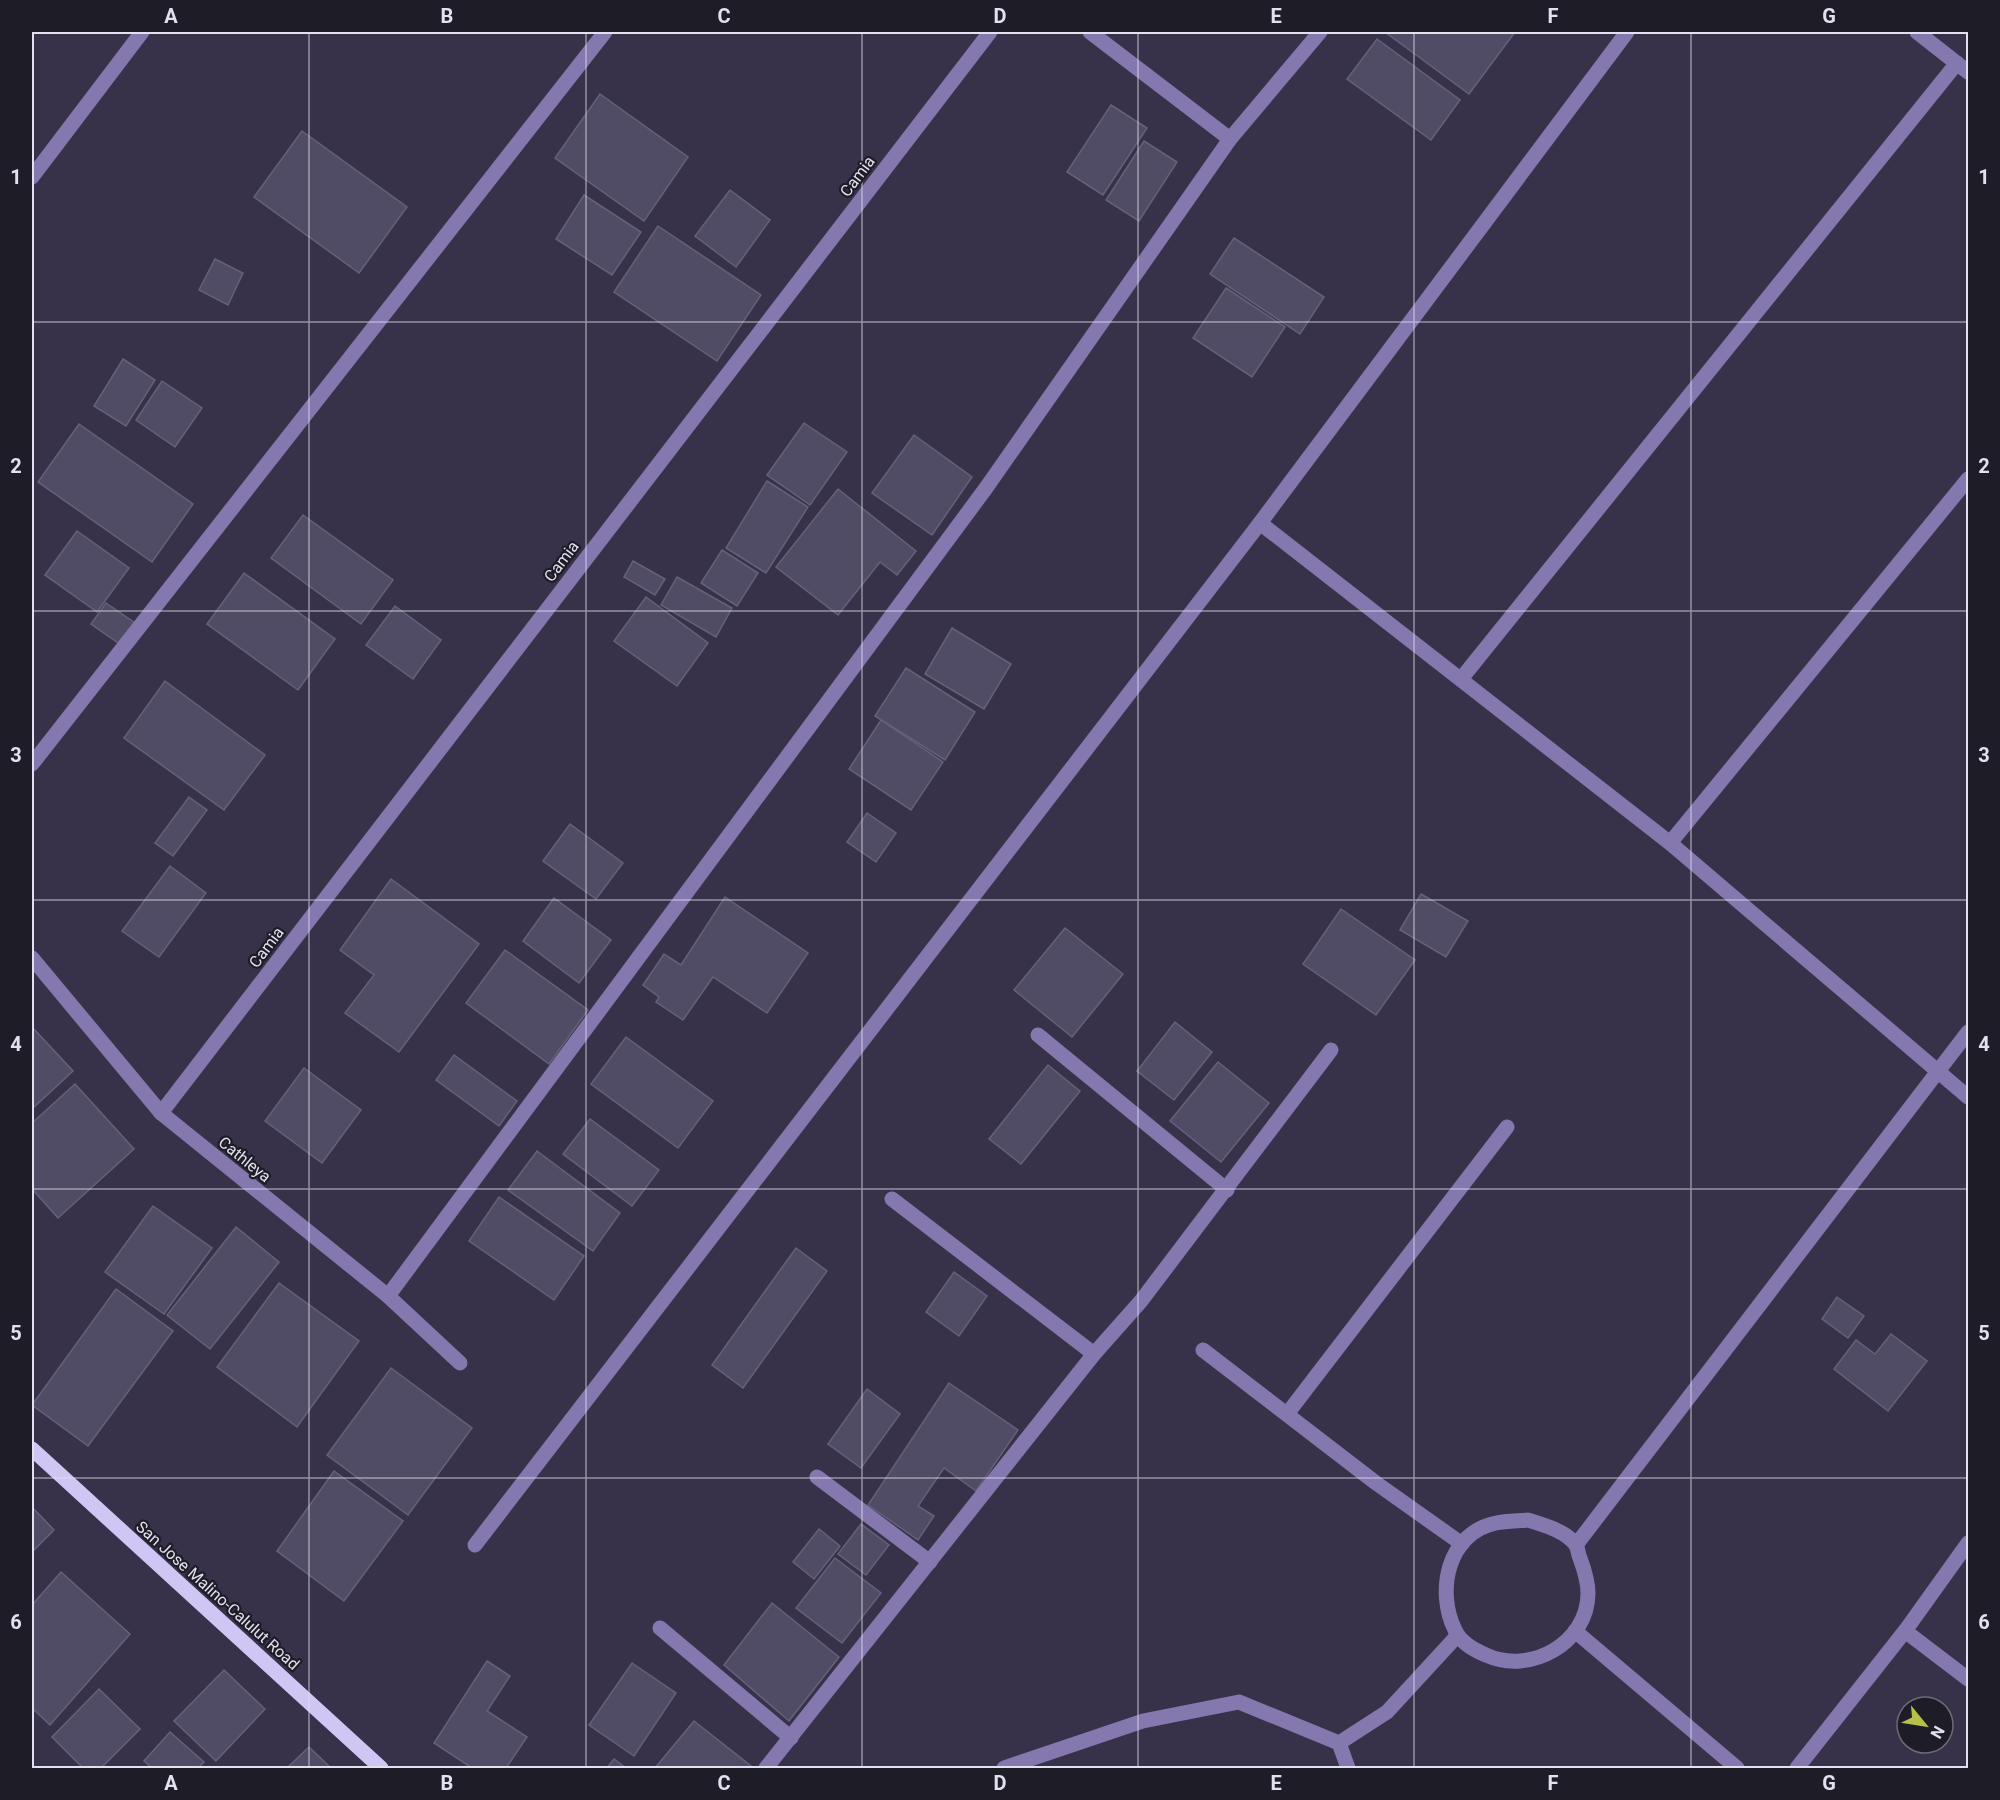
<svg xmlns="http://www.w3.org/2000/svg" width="2000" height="1800" font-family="Roboto,sans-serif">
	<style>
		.building { fill: #514c65; stroke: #66617b; stroke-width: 1.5 }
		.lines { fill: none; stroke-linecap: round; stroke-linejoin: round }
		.minor { stroke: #8478af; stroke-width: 15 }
		.major { stroke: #cfc6f3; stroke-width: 15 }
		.grid { fill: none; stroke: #e3e1f0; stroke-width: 1.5; stroke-opacity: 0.55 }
		.labels { text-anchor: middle; stroke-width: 4.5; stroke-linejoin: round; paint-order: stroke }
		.street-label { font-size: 16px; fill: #e3e1f0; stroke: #1e1c26 }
		.neatline { fill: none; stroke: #e3e1f0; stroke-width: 2 }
		.grid-label { font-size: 20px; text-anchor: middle; font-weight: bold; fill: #e3e1f0 }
	</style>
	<rect width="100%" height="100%" fill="#373249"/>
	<g class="building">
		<path d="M 1385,32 L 1515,32 L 1469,94 Z"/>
		<path d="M 1377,39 L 1460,100 L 1431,140 L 1347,79 Z"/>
		<path d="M 600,94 L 688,157 L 644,221 L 555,158 Z"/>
		<path d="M 1111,105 L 1147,128 L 1103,195 L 1067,172 Z"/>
		<path d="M 302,131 L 407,207 L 359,273 L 254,197 Z"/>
		<path d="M 1144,141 L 1177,162 L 1139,221 L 1106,200 Z"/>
		<path d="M 730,190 L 770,220 L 736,267 L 695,236 Z"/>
		<path d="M 584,195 L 641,232 L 612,275 L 556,239 Z"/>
		<path d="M 658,226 L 761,295 L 717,361 L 614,292 Z"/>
		<path d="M 1234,238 L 1324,297 L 1300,334 L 1210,274 Z"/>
		<path d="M 215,259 L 243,273 L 228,305 L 199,290 Z"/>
		<path d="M 1226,288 L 1285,327 L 1252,377 L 1193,338 Z"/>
		<path d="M 123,359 L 155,380 L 126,426 L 94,406 Z"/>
		<path d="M 162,381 L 202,408 L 175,447 L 136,420 Z"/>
		<path d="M 804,423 L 847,452 L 810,505 L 767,475 Z"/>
		<path d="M 79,424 L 193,504 L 152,562 L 38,482 Z"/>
		<path d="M 914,435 L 972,477 L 932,535 L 872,493 Z"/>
		<path d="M 767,481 L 808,507 L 766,573 L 726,548 Z"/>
		<path d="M 838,489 L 916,551 L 897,575 L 880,562 L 838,615 L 776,567 Z"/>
		<path d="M 303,515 L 393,580 L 361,624 L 271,558 Z"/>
		<path d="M 77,531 L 129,568 L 97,612 L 45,575 Z"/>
		<path d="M 722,550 L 758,573 L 737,606 L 701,583 Z"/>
		<path d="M 633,561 L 665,579 L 655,595 L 624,577 Z"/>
		<path d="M 244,573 L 335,639 L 298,690 L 207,624 Z"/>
		<path d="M 677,577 L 732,608 L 716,637 L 661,605 Z"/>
		<path d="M 646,597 L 708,643 L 677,686 L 614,641 Z"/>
		<path d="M 106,603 L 135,623 L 121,645 L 91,624 Z"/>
		<path d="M 395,606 L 441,640 L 413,679 L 366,645 Z"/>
		<path d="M 952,628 L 1011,664 L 984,709 L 925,674 Z"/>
		<path d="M 906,668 L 975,712 L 945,760 L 875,716 Z"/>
		<path d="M 165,681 L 265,755 L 224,810 L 124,738 Z"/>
		<path d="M 881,720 L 943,762 L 911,810 L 849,769 Z"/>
		<path d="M 189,797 L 207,810 L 173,856 L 155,843 Z"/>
		<path d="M 867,813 L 896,833 L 876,862 L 847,842 Z"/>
		<path d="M 570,824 L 623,863 L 596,899 L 543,861 Z"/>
		<path d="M 170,866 L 206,893 L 159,957 L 122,931 Z"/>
		<path d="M 391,879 L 479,944 L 399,1052 L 345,1013 L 374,975 L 340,950 Z"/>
		<path d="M 1421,894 L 1468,921 L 1446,957 L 1400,930 Z"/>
		<path d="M 725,897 L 808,953 L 767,1013 L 713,977 L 683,1020 L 656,1002 L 659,997 L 643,985 L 664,954 L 681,965 Z"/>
		<path d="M 554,898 L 611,940 L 579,983 L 523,941 Z"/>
		<path d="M 1341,909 L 1415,960 L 1376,1015 L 1303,964 Z"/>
		<path d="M 1065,928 L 1123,974 L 1072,1037 L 1014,990 Z"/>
		<path d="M 505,950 L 588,1010 L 549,1064 L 466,1003 Z"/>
		<path d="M 1175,1022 L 1212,1052 L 1174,1100 L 1137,1071 Z"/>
		<path d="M 33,1028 L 73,1071 L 32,1109 L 32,1030 Z"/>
		<path d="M 626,1037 L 713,1101 L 678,1148 L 591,1084 Z"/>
		<path d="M 454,1055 L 517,1101 L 499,1126 L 436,1080 Z"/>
		<path d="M 1218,1062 L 1269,1103 L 1221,1162 L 1170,1121 Z"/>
		<path d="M 1048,1065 L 1080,1091 L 1021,1164 L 989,1139 Z"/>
		<path d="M 304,1068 L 361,1110 L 322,1163 L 265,1121 Z"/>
		<path d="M 75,1084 L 134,1149 L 58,1218 L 32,1189 L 32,1123 Z"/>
		<path d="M 590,1119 L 659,1170 L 632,1206 L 563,1154 Z"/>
		<path d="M 537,1151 L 620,1213 L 593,1251 L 508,1190 Z"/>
		<path d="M 499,1197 L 584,1256 L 554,1300 L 469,1241 Z"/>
		<path d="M 153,1206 L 212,1248 L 164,1314 L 105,1272 Z"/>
		<path d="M 236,1227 L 279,1262 L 210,1349 L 167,1315 Z"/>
		<path d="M 796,1248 L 827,1271 L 743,1388 L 712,1365 Z"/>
		<path d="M 954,1272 L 987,1296 L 959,1336 L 926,1312 Z"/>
		<path d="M 279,1283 L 359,1341 L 297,1427 L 217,1367 Z"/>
		<path d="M 116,1289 L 173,1331 L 88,1446 L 32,1405 Z"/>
		<path d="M 1837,1297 L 1864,1316 L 1848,1338 L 1822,1319 Z"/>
		<path d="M 1891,1334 L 1927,1361 L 1888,1411 L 1834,1369 L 1856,1340 L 1875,1354 Z"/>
		<path d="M 391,1368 L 472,1428 L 408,1515 L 327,1455 Z"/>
		<path d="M 949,1383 L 1018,1430 L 976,1491 L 944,1468 L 918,1506 L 934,1516 L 918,1540 L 868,1505 Z"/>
		<path d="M 867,1389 L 900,1414 L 861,1468 L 828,1444 Z"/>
		<path d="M 334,1471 L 403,1521 L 344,1601 L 277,1551 Z"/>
		<path d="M 32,1507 L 54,1530 L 32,1552 Z"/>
		<path d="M 861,1524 L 889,1545 L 866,1575 L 838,1554 Z"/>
		<path d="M 819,1529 L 840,1546 L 814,1579 L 793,1562 Z"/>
		<path d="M 835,1558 L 881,1593 L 842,1643 L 796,1608 Z"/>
		<path d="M 61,1572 L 130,1634 L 50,1725 L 32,1708 L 32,1605 Z"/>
		<path d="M 772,1603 L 839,1657 L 789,1721 L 724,1665 Z"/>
		<path d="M 487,1661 L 510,1676 L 487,1711 L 527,1737 L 506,1768 L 472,1768 L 434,1743 Z"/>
		<path d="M 632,1663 L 676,1693 L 634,1756 L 589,1725 Z"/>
		<path d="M 224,1670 L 265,1709 L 216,1761 L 174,1721 Z"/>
		<path d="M 99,1689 L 140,1729 L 101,1768 L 83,1768 L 52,1737 Z"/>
		<path d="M 694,1721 L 751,1766 L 748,1768 L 655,1768 Z"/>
		<path d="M 170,1732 L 204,1762 L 198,1768 L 152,1768 L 144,1761 Z"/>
		<path d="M 309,1747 L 331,1768 L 287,1768 Z"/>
		<path d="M 614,1759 L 626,1768 L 607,1768 Z"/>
	</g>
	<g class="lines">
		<g class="minor">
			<path d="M 1090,32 L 1230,139"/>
			<path d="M 1917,32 L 1968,72"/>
			<path d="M 32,177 L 142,32"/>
			<path d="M 1260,523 L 1670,843 L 1968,1097"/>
			<path d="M 1461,679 L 1957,63"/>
			<path d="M 32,764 L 605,32"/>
			<path d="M 1670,843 L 1968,479"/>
			<path d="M 32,958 L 161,1113 L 388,1296 L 460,1363"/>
			<path d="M 1038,1035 L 1227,1190"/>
			<path d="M 161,1113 L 990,32"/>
			<path d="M 892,1199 L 1094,1354"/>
			<path d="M 388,1296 L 986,488 L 1230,139 L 1320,32"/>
			<path d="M 1203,1350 L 1376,1483 L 1462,1544"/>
			<path d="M 1287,1414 L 1507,1127"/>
			<path d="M 817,1477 L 930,1562"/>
			<path d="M 1528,1520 C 1543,1525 1565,1530 1576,1545 C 1578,1548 1578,1554 1580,1558 C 1584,1569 1588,1581 1588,1593 C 1588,1644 1529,1675 1486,1655 C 1474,1650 1460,1642 1455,1630 C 1436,1592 1447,1533 1496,1523 C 1506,1521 1517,1521 1528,1520 Z"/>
			<path d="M 475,1545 L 1260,523 L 1627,32"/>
			<path d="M 1576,1545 L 1968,1032"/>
			<path d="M 660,1628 L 791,1738"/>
			<path d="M 1575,1631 L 1737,1768"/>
			<path d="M 1905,1631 L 1968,1679"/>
			<path d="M 1339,1743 L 1348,1768"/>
			<path d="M 766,1768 L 1094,1354 L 1141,1301 L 1331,1050"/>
			<path d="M 1004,1768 L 1143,1721 L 1239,1702 L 1339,1743 L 1387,1712 L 1457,1636"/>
			<path d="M 1797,1768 L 1905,1631 L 1968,1543"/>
		</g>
		<path class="major" d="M 32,1449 L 381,1768"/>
	</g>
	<path class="grid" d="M 309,32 L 309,1768M 586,32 L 586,1768M 862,32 L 862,1768M 1138,32 L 1138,1768M 1414,32 L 1414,1768M 1691,32 L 1691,1768M 32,322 L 1968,322M 32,611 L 1968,611M 32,900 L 1968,900M 32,1189 L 1968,1189M 32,1478 L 1968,1478"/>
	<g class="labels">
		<g class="street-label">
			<text transform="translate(857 176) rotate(-53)" y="6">Camia</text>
			<text transform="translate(561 561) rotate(-53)" y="6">Camia</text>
			<text transform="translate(266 947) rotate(-53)" y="6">Camia</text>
			<text transform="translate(245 1159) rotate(39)" y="6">Cathleya</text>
			<text transform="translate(218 1595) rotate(42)" y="6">San Jose Malino-Calulut Road</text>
		</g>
	</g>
	<rect width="2000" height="1800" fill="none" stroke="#1e1c26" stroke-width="66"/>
	<g transform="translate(1925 1725) rotate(120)"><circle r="28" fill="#1e1c26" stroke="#6d6b77" stroke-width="1.5"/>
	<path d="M0-4.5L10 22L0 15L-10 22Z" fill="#b6c148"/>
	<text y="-9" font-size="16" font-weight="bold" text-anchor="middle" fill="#e3e1f0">N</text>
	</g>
	<rect x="33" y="33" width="1934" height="1734" class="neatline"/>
	<g class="grid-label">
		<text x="171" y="23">A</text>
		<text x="447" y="23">B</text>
		<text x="724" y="23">C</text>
		<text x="1000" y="23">D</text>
		<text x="1276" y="23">E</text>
		<text x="1553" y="23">F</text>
		<text x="1829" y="23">G</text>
		<text x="16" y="184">1</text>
		<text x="1984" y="184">1</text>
		<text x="16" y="473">2</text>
		<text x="1984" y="473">2</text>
		<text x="16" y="762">3</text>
		<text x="1984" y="762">3</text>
		<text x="16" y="1051">4</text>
		<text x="1984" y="1051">4</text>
		<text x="16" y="1340">5</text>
		<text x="1984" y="1340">5</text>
		<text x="16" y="1629">6</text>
		<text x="1984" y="1629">6</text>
		<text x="171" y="1790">A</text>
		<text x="447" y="1790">B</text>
		<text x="724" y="1790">C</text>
		<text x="1000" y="1790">D</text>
		<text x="1276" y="1790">E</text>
		<text x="1553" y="1790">F</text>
		<text x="1829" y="1790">G</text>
	</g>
</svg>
